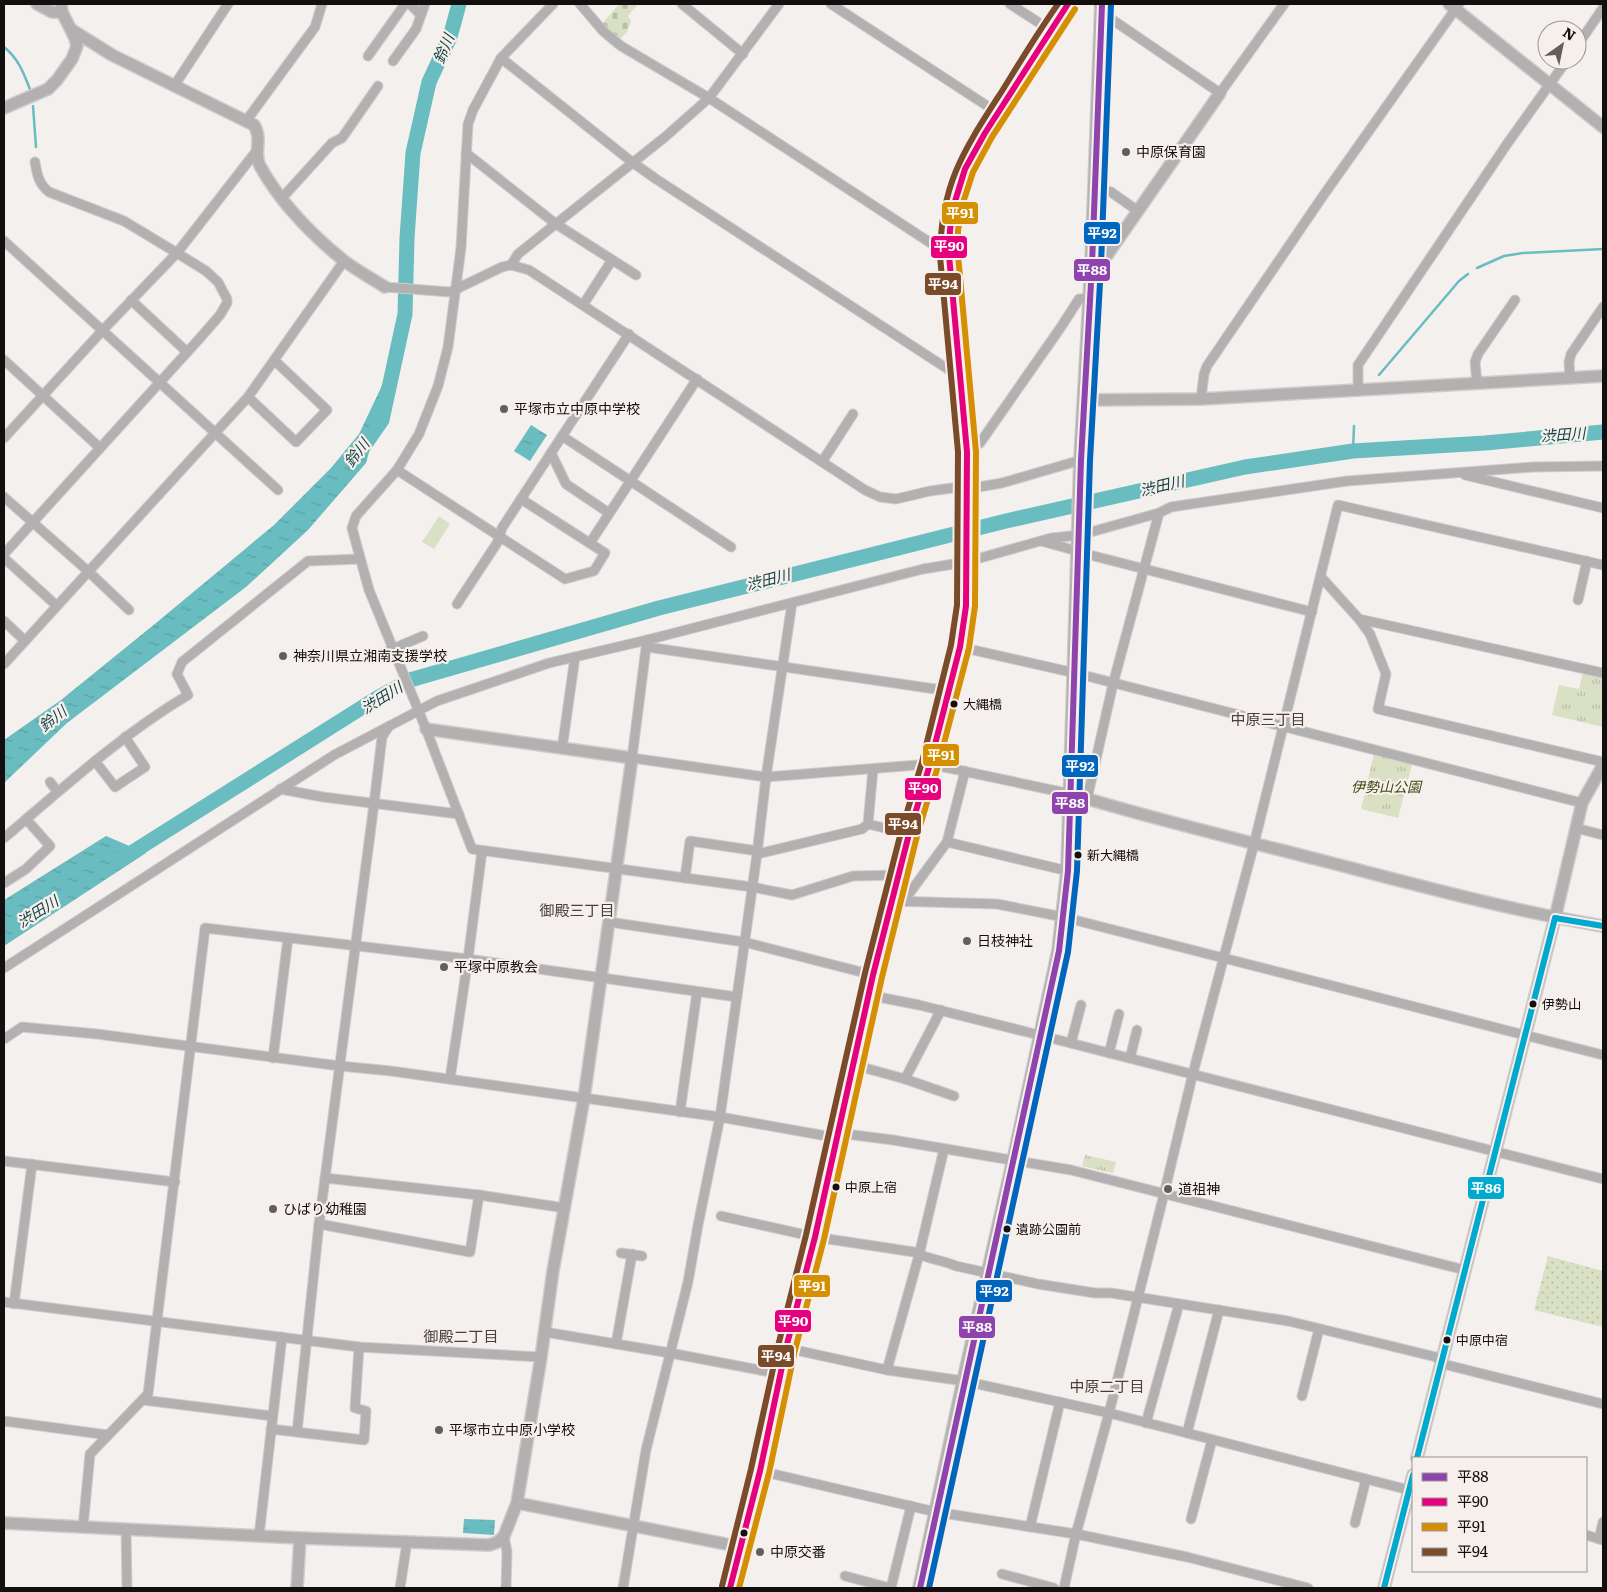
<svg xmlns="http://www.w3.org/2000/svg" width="1607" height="1592" font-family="Literata,'Noto Sans JP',serif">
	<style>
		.grass { fill: url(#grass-dots) }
		.cemetery { fill: url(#cemetery-stones) }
		.park { fill: url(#park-tufts) }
		.garden { fill: #d9e0c4 }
		.water { fill: url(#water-ripples) }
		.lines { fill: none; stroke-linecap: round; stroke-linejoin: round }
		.stream { stroke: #69bcbf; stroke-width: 2.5 }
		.river { stroke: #69bcbf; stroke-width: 15 }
		.minor-casing { stroke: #cfcccb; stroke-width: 11 }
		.tertiary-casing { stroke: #cfcccb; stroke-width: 14 }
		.primary-casing { stroke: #cfcccb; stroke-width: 16 }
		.minor { stroke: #b3b0b1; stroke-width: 9 }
		.tertiary { stroke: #b3b0b1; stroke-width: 11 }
		.primary { stroke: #b5b4b2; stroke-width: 14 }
		.bus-1-casing { stroke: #f7efeb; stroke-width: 10 }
		.bus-2-casing { stroke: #f7efeb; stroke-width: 10 }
		.bus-3-casing { stroke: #f7efeb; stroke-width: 10 }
		.bus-4-casing { stroke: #f7efeb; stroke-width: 10 }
		.bus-5-casing { stroke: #f7efeb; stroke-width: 10 }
		.bus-6-casing { stroke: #f7efeb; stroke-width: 10 }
		.bus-1 { stroke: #8e44ad; stroke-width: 6 }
		.bus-2 { stroke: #e5007d; stroke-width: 6 }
		.bus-3 { stroke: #d58f02; stroke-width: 6 }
		.bus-4 { stroke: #7a4b2a; stroke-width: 6 }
		.bus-5 { stroke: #0065bd; stroke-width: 6 }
		.bus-6 { stroke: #00a9ce; stroke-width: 6 }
		.poi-dot { fill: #615e5c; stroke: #f7efeb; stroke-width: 2 }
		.bus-dot { fill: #120f0e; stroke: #f7efeb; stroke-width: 2 }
		.labels { text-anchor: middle; stroke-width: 4.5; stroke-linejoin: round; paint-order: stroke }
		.bus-label { font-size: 13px; fill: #120f0e; stroke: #f7efeb; text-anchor: start }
		.poi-label { font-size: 14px; fill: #120f0e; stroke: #f7efeb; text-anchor: start }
		.park-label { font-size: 14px; font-style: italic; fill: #3b4912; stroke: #f7efeb }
		.water-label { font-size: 15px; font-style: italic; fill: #124648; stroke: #f7efeb }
		.neighbourhood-label { font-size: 15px; fill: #47403d; stroke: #f7efeb }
		.line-badge { stroke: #f7efeb; stroke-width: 2 }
		.badge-label { font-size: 14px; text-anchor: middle; font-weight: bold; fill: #fff }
	</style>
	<defs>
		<pattern id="grass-dots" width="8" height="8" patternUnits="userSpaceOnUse" patternTransform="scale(1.25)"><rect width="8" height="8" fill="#d9e0c4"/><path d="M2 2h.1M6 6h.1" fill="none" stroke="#b9bfa7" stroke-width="1.8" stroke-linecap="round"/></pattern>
		<pattern id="cemetery-stones" width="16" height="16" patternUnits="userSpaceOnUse" patternTransform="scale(1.25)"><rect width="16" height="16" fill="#d9e0c4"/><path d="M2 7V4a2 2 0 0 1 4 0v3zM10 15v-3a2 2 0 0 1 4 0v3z" fill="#b9bfa7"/></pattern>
		<pattern id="park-tufts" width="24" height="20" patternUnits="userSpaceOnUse" patternTransform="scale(1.25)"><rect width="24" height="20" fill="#d9e0c4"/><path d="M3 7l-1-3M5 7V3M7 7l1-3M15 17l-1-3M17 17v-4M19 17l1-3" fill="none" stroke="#b9bfa7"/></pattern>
		<pattern id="water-ripples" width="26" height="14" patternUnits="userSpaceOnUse" patternTransform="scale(1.25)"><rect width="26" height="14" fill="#69bcbf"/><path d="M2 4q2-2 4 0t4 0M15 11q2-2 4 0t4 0" fill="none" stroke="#5aa0a3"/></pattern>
	</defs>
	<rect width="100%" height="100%" fill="#f4f0ee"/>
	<path class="grass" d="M 1548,1256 L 1603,1271 L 1603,1327 L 1534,1310 Z"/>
	<path class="cemetery" d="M 619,4 L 638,4 L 628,16 L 631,21 L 627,32 L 619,40 L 602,24 Z"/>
	<g class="park">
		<path d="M 1583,672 L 1603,677 L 1603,727 L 1552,715 L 1559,685 L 1579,689 Z"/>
		<path d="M 1374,754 L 1409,762 L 1412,765 L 1398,818 L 1361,809 Z"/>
		<path d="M 1085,1155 L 1116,1162 L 1113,1173 L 1082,1166 Z"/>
	</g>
	<path class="garden" d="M 439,516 L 450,524 L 434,549 L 422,542 Z"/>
	<g class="water">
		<path d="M 395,358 L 366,463 L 308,530 L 246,587 L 67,723 L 4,783 L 4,740 L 61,700 L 156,623 L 274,525 L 331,468 L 359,434 Z"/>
		<path d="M 531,425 L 547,435 L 530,461 L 514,451 Z"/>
		<path d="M 106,836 L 146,853 L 4,946 L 4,900 Z"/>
		<path d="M 464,1519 L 495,1520 L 494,1535 L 463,1533 Z"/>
	</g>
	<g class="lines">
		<g class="stream">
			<path d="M 455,4 L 456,15"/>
			<path d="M 4,47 C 19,59 24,74 31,92"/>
			<path d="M 33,106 L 36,147"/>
			<path d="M 1477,268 L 1504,256 L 1523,253 L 1603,249"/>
			<path d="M 1379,375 L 1459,281 L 1468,274"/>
			<path d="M 1353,451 L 1354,426"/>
		</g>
		<g class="river">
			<path d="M 364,446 L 382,420 L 405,314 L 407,238 L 413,153 L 429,82 L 450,37 L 459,4"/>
			<path d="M 120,860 L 377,698 L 410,680 L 659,608 L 1006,521 L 1245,467 L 1353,451 L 1485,443 L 1603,432"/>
		</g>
		<defs>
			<g id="minor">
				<path d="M 410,4 L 421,15"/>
				<path d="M 553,4 L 501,58 L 473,110 L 468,124 L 461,248 L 448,347 L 438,386 L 419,434 L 397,470 L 356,516 L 352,528 L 369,590 L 426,729 L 472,849 L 752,887 L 792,895 L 853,876 L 899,875"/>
				<path d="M 580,4 L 603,31 L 621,46 L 709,98 L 949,255"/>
				<path d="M 682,4 L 743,54"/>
				<path d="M 831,4 L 998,113"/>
				<path d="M 1010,4 L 1050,30"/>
				<path d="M 1101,12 L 1220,93 L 1284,4"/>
				<path d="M 1577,46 L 1603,8"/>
				<path d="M 368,56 L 405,4"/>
				<path d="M 501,58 L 632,162 L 656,179 L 960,377"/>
				<path d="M 393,61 L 416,29 L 425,4"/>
				<path d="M 174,86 L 228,4"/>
				<path d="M 246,121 L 315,27 L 322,4"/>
				<path d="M 466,153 L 556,224 L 636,275"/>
				<path d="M 1095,187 L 1111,192 L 1138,211"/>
				<path d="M 282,198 L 332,143 L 342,138 L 378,86"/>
				<path d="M 4,241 L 278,490"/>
				<path d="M 511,265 L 518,254 L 665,137 L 709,98 L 779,4"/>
				<path d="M 385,287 L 450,292 L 502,267 L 511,265 L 529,270 L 865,490 L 880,497 L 896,499 L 930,491 L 967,486"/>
				<path d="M 131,300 L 187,352"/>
				<path d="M 583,305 L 612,260"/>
				<path d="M 4,360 L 100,448"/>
				<path d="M 1570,378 L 1569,362 L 1571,354 L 1603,307"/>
				<path d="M 1477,383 L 1475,362 L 1478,354 L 1515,300"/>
				<path d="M 1358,391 L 1358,365 L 1507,144 L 1567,60"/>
				<path d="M 248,397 L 296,442 L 327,410 L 274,360"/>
				<path d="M 1201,399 L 1204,374 L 1207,366 L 1325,193 L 1459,4"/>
				<path d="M 562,436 L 731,547"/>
				<path d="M 4,438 L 102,331 L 177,253 L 258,149"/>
				<path d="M 967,452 L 980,443 L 1061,327 L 1079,299 L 1090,298"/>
				<path d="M 822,462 L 853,414"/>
				<path d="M 397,470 L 565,579 L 594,571 L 605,553 L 521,499"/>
				<path d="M 1465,475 L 1603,508"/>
				<path d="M 967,489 L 1002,483 L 1081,460"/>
				<path d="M 4,497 L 89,572 L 129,610"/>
				<path d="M 609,513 L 566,484 L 551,453 L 629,334"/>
				<path d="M 1041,541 L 1070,549"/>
				<path d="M 590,543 L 697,379"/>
				<path d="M 4,554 L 200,338 L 220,315 L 227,303 L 227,299 L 218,282 L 206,271 L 177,253 L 124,221 L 49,192 C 39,184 37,175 35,162"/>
				<path d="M 1090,555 L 1312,612"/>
				<path d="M 4,558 L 57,606"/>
				<path d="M 1321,577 L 1359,619 L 1603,673"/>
				<path d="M 1578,600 L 1587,561"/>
				<path d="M 457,604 L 497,543 L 502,528 L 551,453"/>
				<path d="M 1359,619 L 1370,634 L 1386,674 L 1378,709 L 1603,762"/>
				<path d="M 4,621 L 25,641"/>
				<path d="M 647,640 L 632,758 L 766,777 L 930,764 L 1071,794"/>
				<path d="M 647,647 L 949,691"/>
				<path d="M 960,647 L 1075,673 L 1582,803"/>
				<path d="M 376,656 L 423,636"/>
				<path d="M 4,664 L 248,397 L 344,261"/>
				<path d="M 562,749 L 575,657"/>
				<path d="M 95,761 L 115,787 L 145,767 L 125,737"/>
				<path d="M 50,782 L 57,791"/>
				<path d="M 280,789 L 323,797 L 459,814"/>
				<path d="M 1087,799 L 1113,684 L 1159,513"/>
				<path d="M 868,824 L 909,834"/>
				<path d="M 1576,828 L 1603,835"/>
				<path d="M 4,838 C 63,788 121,735 188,695 L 177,674 L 182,662 L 308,561 L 359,559"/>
				<path d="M 947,842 L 1068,871"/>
				<path d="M 757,854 L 862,829 L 868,824 L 873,769"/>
				<path d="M 685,878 L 690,841 L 758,851"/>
				<path d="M 4,883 L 26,869 L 50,846 L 26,819"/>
				<path d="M 892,901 L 997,904 L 1063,917 L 1603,1055"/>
				<path d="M 903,902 L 947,842 L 965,771"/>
				<path d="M 609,922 L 744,942 L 873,975"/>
				<path d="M 4,968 L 334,755 L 437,701 L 549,663 L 647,640 L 923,569 L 966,562 L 1051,538 L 1080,535 L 1159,513 L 1171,507 L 1347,481 L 1533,467 L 1603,466"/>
				<path d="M 868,995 L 919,1005 L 1027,1032 L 1603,1179"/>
				<path d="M 4,1039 L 22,1027 L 97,1034 L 340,1066 L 391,1071 L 584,1098 L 720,1117 L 838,1138"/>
				<path d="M 1071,1043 L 1081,1005"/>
				<path d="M 1109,1053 L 1119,1014"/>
				<path d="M 273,1058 L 288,938"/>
				<path d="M 1130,1058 L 1137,1030"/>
				<path d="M 854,1065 L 905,1079 L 954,1096"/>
				<path d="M 450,1079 L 468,959 L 737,997"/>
				<path d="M 905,1079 L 941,1010"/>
				<path d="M 680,1112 L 697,992"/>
				<path d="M 838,1133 L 893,1140 L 1071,1170 L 1465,1270"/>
				<path d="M 4,1161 L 175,1182"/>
				<path d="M 325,1178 L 479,1195 L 565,1208"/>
				<path d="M 721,1216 L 815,1237 L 914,1252 C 927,1259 942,1260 956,1266 L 1038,1284 L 1095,1293 L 1111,1293 L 1288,1321 L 1436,1357 L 1442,1363 L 1447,1365 L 1603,1404"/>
				<path d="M 319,1224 L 470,1252 L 479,1195"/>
				<path d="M 621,1253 L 642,1256"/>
				<path d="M 4,1302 L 359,1347 L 541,1357"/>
				<path d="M 14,1304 L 32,1164"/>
				<path d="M 545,1332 L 670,1353 L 781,1374"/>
				<path d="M 616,1344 L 632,1254"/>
				<path d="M 786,1348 L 887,1370 L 964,1381 L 1109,1413 L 1413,1491"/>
				<path d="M 887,1370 L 919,1255 L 944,1149"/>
				<path d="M 1302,1396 L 1319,1329"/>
				<path d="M 143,1400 L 272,1416"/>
				<path d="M 4,1421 L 108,1435"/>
				<path d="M 1146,1423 L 1179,1304"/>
				<path d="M 271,1429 L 364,1440 L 366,1411 L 355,1408 L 359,1347"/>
				<path d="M 297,1432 L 319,1224 L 374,804 L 382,737 L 389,726"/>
				<path d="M 1187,1433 L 1219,1310"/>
				<path d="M 760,1471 L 936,1512 L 1076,1534 L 1187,1557 L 1308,1588"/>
				<path d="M 1191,1519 L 1212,1440"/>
				<path d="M 1355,1523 L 1366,1479"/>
				<path d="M 83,1527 L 90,1454 L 148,1394 L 205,928 L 468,959 L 482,851"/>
				<path d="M 1030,1527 L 1060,1402"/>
				<path d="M 126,1529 L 127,1588"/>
				<path d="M 1586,1535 L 1603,1540"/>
				<path d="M 259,1536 L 282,1337"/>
				<path d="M 504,1536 L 507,1552 L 506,1588"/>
				<path d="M 1599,1539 L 1603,1522"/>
				<path d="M 1002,1574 L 1054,1588"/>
				<path d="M 845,1576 L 890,1588"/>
				<path d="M 400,1588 L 407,1542"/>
				<path d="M 623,1588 L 646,1450 L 688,1282 L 698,1225 L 720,1117 L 757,854 L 766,777 L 792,603"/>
				<path d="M 891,1588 L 911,1506"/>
				<path d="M 1064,1588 L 1076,1534 L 1109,1413 L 1164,1194 L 1193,1073 L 1254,844 L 1338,505 L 1603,565"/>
			</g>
			<g id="tertiary">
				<path d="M 37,4 L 52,12 L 62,12"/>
				<path d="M 1449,4 L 1603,127"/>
				<path d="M 72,30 L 112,55 L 254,125 C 263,139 253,153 260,166 C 280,202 311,234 343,260 C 356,270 371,278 385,287"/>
				<path d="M 4,108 L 48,89 L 57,80 L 72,59 L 77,46 L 75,38 L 62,12 L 61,4"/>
				<path d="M 1092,265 L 1103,261 L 1220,93"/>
				<path d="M 1086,400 L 1201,399 L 1603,376"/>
				<path d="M 1071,794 C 1153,819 1237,839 1320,860 C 1413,884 1508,910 1603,926"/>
				<path d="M 1417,1458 L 1555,918 L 1582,803 L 1603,765"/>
				<path d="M 517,1503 L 741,1547"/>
				<path d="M 4,1523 L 300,1538 L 489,1545 L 498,1542 L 504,1536 L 517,1503 L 541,1357 L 553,1271 L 584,1098 L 632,758 L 426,729"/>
				<path d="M 297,1588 L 300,1538"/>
				<path d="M 730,1588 L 760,1471 L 786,1348 L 815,1237 L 873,975 L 909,834 L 930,764 L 960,647 L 966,606 L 967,452 L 949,255 C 947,184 974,150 1010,94 C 1029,63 1048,33 1068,4"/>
				<path d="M 1384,1588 L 1413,1475"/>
			</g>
			<path id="primary" d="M 920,1588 L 964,1381 L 1014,1160 L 1059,951 L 1068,871 L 1081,460 L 1092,265 L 1102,4"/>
		</defs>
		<use href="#minor" class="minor-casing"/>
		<use href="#tertiary" class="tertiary-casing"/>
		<use href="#primary" class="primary-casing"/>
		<use href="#minor" class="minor"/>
		<use href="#tertiary" class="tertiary"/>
		<use href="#primary" class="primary"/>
		<defs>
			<path id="bus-1" d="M 920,1588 L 1059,951 L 1068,871 L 1081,460 L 1092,265 L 1102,4"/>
			<path id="bus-2" d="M 730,1588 L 760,1471 L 786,1348 L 815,1237 L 873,975 L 909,834 L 930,764 L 960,647 L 966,606 L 967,452 L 949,255 L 950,230 L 953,208 L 965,169 L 985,133 L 1068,4"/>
			<path id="bus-3" d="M 739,1588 L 769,1473 L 795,1350 L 824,1239 L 882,977 L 917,836 L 938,766 L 969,648 L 975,606 L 976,452 L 958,255 L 958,231 L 961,209 L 973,172 L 992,137 L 1075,9"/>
			<path id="bus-4" d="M 722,1586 L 751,1469 L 778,1346 L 806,1235 L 865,973 L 901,832 L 922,762 L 951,645 L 957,605 L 958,452 L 940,256 C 941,183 964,150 1002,91 C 1020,62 1038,32 1058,4"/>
			<path id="bus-5" d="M 929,1588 L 1068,952 L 1077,871 L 1090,460 L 1101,265 L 1111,4"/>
			<g id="bus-6">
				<path d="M 1555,918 L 1603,926"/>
				<path d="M 1417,1458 L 1555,918"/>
				<path d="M 1384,1588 L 1413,1475"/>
			</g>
		</defs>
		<use href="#bus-1" class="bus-1-casing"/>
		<use href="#bus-2" class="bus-2-casing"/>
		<use href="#bus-3" class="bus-3-casing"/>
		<use href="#bus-4" class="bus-4-casing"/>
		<use href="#bus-5" class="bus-5-casing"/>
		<use href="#bus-6" class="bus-6-casing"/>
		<use href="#bus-1" class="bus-1"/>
		<use href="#bus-2" class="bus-2"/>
		<use href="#bus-3" class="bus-3"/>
		<use href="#bus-4" class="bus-4"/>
		<use href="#bus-5" class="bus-5"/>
		<use href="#bus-6" class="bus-6"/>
	</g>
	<g class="poi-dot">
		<circle cx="1126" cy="152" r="5"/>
		<circle cx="504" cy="409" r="5"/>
		<circle cx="283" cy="656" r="5"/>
		<circle cx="967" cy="941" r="5"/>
		<circle cx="444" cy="967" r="5"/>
		<circle cx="1168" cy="1189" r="5"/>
		<circle cx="273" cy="1209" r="5"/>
		<circle cx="439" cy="1430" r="5"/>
		<circle cx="760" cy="1552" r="5"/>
	</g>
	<g class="bus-dot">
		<circle cx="954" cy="704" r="4.5"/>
		<circle cx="1078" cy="855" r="4.5"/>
		<circle cx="1533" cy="1004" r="4.5"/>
		<circle cx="836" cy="1187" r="4.5"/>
		<circle cx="1007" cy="1229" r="4.5"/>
		<circle cx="1447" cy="1340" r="4.5"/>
		<circle cx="744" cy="1533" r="4.5"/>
	</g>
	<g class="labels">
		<g class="bus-label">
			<text x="963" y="709">大縄橋</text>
			<text x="1087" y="860">新大縄橋</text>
			<text x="1542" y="1009">伊勢山</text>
			<text x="845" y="1192">中原上宿</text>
			<text x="1016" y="1234">遺跡公園前</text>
			<text x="1456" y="1345">中原中宿</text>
		</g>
		<g class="poi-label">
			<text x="1136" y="157">中原保育園</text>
			<text x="514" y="414">平塚市立中原中学校</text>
			<text x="293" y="661">神奈川県立湘南支援学校</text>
			<text x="977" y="946">日枝神社</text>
			<text x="454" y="972">平塚中原教会</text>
			<text x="1178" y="1194">道祖神</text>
			<text x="283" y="1214">ひばり幼稚園</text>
			<text x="449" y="1435">平塚市立中原小学校</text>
			<text x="770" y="1557">中原交番</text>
		</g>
		<g class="park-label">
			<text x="1386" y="792">伊勢山公園</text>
		</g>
		<g class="water-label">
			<text transform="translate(444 49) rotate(-68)" y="5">鈴川</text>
			<text transform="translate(1563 435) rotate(-4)" y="5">渋田川</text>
			<text transform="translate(357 453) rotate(-52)" y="5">鈴川</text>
			<text transform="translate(1162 486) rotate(-13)" y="5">渋田川</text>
			<text transform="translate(768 580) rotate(-14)" y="5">渋田川</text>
			<text transform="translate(382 698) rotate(-32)" y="5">渋田川</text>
			<text transform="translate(53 719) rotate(-38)" y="5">鈴川</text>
			<text transform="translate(38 912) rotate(-32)" y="5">渋田川</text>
		</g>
		<g class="neighbourhood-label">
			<text x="1268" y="725">中原三丁目</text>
			<text x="577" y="916">御殿三丁目</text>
			<text x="461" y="1342">御殿二丁目</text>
			<text x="1107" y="1392">中原二丁目</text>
		</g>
	</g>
	<g class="line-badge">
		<rect x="941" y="201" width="38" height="24" rx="5" fill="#d58f02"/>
		<rect x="1083" y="221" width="38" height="24" rx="5" fill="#0065bd"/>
		<rect x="930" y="235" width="38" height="24" rx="5" fill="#e5007d"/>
		<rect x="1073" y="258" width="38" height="24" rx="5" fill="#8e44ad"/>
		<rect x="924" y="272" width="38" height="24" rx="5" fill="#7a4b2a"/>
		<rect x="922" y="743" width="38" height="24" rx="5" fill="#d58f02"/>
		<rect x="1061" y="754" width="38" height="24" rx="5" fill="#0065bd"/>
		<rect x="904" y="777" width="38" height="24" rx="5" fill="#e5007d"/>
		<rect x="1051" y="791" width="38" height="24" rx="5" fill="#8e44ad"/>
		<rect x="884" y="812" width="38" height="24" rx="5" fill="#7a4b2a"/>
		<rect x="1467" y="1176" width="38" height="24" rx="5" fill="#00a9ce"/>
		<rect x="793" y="1274" width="38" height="24" rx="5" fill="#d58f02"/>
		<rect x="975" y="1279" width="38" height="24" rx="5" fill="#0065bd"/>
		<rect x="774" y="1309" width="38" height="24" rx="5" fill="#e5007d"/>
		<rect x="958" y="1315" width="38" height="24" rx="5" fill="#8e44ad"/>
		<rect x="757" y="1344" width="38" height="24" rx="5" fill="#7a4b2a"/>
	</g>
	<g class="badge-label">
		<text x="960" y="218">平91</text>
		<text x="1102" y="238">平92</text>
		<text x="949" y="251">平90</text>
		<text x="1092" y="275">平88</text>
		<text x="943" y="289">平94</text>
		<text x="941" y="760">平91</text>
		<text x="1080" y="771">平92</text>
		<text x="923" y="793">平90</text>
		<text x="1070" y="808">平88</text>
		<text x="903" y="829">平94</text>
		<text x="1486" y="1193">平86</text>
		<text x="812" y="1291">平91</text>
		<text x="994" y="1296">平92</text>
		<text x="793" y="1326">平90</text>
		<text x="977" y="1332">平88</text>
		<text x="776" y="1361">平94</text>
	</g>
	<rect width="1607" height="1592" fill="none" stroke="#120f0e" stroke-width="10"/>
	<rect x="1412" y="1457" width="175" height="115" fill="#f7efeb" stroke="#9b9593"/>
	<rect x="1422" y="1473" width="25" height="8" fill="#8e44ad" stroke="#9b9593"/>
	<text x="1457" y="1482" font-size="15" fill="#120f0e">平88</text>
	<rect x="1422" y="1498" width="25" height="8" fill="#e5007d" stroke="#9b9593"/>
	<text x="1457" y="1507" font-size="15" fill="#120f0e">平90</text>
	<rect x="1422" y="1523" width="25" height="8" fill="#d58f02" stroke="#9b9593"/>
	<text x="1457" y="1532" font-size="15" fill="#120f0e">平91</text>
	<rect x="1422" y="1548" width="25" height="8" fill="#7a4b2a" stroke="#9b9593"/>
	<text x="1457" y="1557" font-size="15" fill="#120f0e">平94</text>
	<g transform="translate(1562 45) rotate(33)"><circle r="24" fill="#f7efeb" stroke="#9b9593"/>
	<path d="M0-4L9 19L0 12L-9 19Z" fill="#615e5c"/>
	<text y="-8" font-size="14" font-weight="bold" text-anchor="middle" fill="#120f0e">N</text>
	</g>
</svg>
